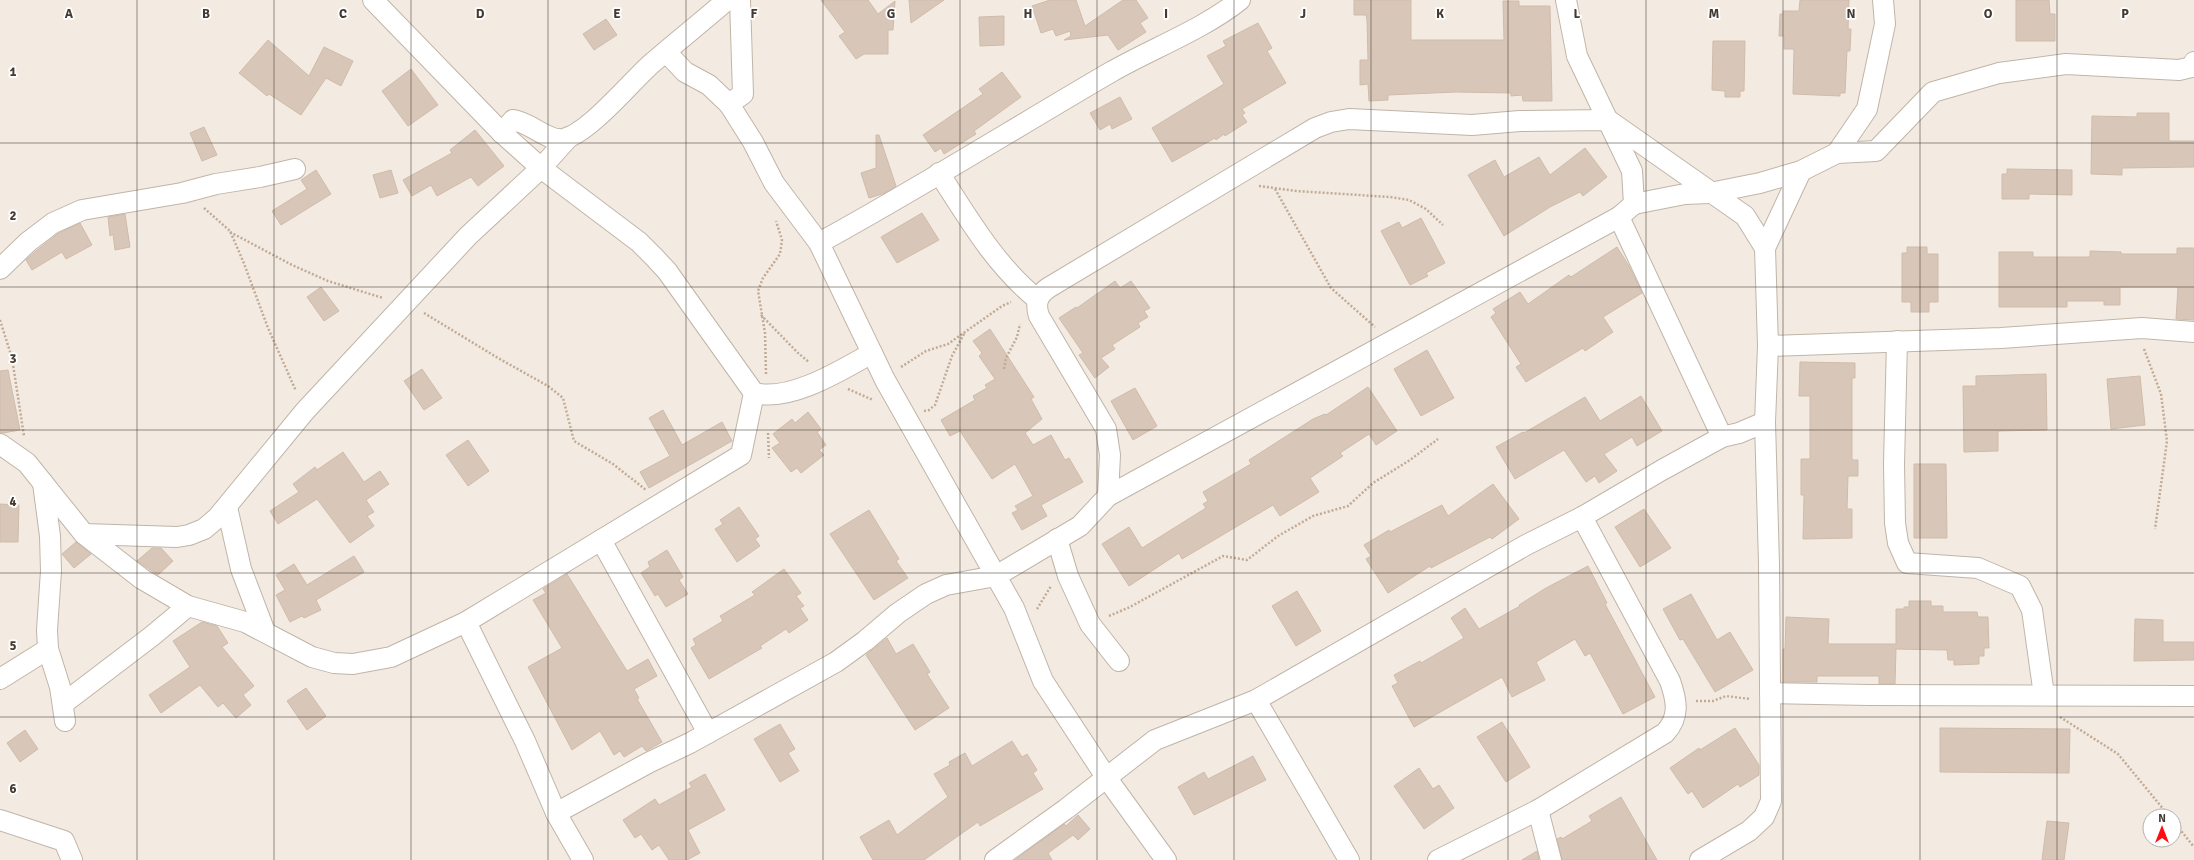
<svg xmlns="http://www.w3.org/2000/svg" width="2194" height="860" font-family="Signika,sans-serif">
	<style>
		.building { fill: #d8c7b9; stroke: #d0bba9 }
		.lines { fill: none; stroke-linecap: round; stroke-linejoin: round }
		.street-casing { stroke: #c1b4a7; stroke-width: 22 }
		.path { stroke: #c2aa94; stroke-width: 2.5; stroke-dasharray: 2 2; stroke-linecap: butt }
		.street { stroke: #fff; stroke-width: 20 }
		.grid { fill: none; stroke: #443a32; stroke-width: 1; stroke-opacity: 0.55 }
		.grid-label { font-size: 13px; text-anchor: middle; font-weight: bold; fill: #443a32; stroke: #fff; stroke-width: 3.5; stroke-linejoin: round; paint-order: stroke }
	</style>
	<rect width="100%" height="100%" fill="#f3ebe2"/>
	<g class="building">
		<path d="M 821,0 L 868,0 L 878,14 L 895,1 L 893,30 L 888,30 L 888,54 L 864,54 L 856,59 L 839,36 L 845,32 Z"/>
		<path d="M 909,0 L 944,0 L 911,23 Z"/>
		<path d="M 1050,0 L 1076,0 L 1085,26 L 1123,0 L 1136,0 L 1148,18 L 1140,23 L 1146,32 L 1118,50 L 1108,35 L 1064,40 L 1071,36 L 1070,31 L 1056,36 L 1053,29 L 1041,33 L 1032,6 Z"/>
		<path d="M 1354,0 L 1411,0 L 1411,40 L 1504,40 L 1503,1 L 1519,1 L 1519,6 L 1550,6 L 1552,101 L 1523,101 L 1522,95 L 1511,96 L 1511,93 L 1456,92 L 1388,95 L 1388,100 L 1369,101 L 1368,84 L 1360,85 L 1360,60 L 1368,60 L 1367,20 L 1366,15 L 1354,15 Z"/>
		<path d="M 1800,0 L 1849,0 L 1848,29 L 1851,29 L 1850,51 L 1847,51 L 1845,93 L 1840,93 L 1840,96 L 1793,94 L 1794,49 L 1784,49 L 1784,36 L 1779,36 L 1780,14 L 1783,14 L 1783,11 L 1799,11 Z"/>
		<path d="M 2016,0 L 2049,0 L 2050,14 L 2055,14 L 2055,41 L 2016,41 Z"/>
		<path d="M 1004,16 L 1004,45 L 980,46 L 979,17 Z"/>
		<path d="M 606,19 L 617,35 L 594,50 L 583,34 Z"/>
		<path d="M 1258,23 L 1272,48 L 1267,51 L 1286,83 L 1242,109 L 1245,113 L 1242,115 L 1247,122 L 1225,136 L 1224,134 L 1216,140 L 1215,138 L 1172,162 L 1152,128 L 1224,84 L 1207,56 L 1226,46 L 1223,41 Z"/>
		<path d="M 268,40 L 309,76 L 324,47 L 353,61 L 341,86 L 326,78 L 301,115 L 269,94 L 267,96 L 239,73 Z"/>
		<path d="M 1713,41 L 1745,41 L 1744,91 L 1740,91 L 1740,97 L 1725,97 L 1725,91 L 1712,90 Z"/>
		<path d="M 411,69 L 438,105 L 408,126 L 382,91 Z"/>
		<path d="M 1002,72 L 1021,97 L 974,131 L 976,134 L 944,154 L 941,148 L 935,152 L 923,135 L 983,94 L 979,89 Z"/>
		<path d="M 1120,97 L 1132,119 L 1112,129 L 1110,124 L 1100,130 L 1090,113 Z"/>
		<path d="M 2137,113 L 2169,113 L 2169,141 L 2194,141 L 2194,167 L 2122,168 L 2122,175 L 2091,174 L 2092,116 L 2137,117 Z"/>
		<path d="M 204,127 L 217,155 L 202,161 L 190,133 Z"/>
		<path d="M 475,130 L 504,166 L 478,186 L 471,177 L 437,196 L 431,185 L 412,196 L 403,180 L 452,153 L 450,150 Z"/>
		<path d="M 876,135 L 879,135 L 896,186 L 885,193 L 869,198 L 861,173 L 876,168 Z"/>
		<path d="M 1585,148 L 1607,177 L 1583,196 L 1580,192 L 1550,207 L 1504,236 L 1468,175 L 1495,160 L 1504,177 L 1539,157 L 1550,175 Z"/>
		<path d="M 2007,169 L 2072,170 L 2072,195 L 2029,194 L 2029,199 L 2002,199 L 2002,174 L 2007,174 Z"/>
		<path d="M 316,170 L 331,194 L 281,225 L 272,211 L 307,189 L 301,180 Z"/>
		<path d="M 391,170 L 398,193 L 380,198 L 373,175 Z"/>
		<path d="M 922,213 L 939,240 L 897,263 L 881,237 Z"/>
		<path d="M 125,214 L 130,247 L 115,250 L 113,234 L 110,236 L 108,217 Z"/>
		<path d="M 1421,218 L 1445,263 L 1426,273 L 1428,276 L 1410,285 L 1381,231 L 1399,222 L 1402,228 Z"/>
		<path d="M 80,223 L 92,245 L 66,259 L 62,252 L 32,270 L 26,260 L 36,251 L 59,233 Z"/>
		<path d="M 1617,247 L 1629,266 L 1642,293 L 1603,317 L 1613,332 L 1585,351 L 1583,348 L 1526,382 L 1516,367 L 1521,364 L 1491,317 L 1496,313 L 1493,309 L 1520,292 L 1528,304 L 1569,275 L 1571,277 Z"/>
		<path d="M 1907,247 L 1927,247 L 1927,254 L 1938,254 L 1938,302 L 1929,302 L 1929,312 L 1911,312 L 1911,302 L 1902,302 L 1902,253 L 1907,253 Z"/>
		<path d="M 2177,248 L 2194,248 L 2194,320 L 2176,319 L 2178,287 L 2120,287 L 2120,305 L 2104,305 L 2104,301 L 2067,301 L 2067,307 L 1999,307 L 1999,252 L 2033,252 L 2033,257 L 2090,257 L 2090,251 L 2121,252 L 2121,254 L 2177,254 Z"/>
		<path d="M 1115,281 L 1120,288 L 1131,281 L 1150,308 L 1144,311 L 1148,317 L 1138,323 L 1140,327 L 1112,345 L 1115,349 L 1101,358 L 1109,367 L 1095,378 L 1079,355 L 1083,353 L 1059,318 L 1076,307 L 1077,308 Z"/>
		<path d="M 321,287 L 339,311 L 324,321 L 307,297 Z"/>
		<path d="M 990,329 L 1034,397 L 1031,399 L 1042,419 L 1025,433 L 1033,445 L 1051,435 L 1065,460 L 1069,458 L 1083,482 L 1041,505 L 1047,516 L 1022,530 L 1012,513 L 1018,510 L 1015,506 L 1033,496 L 1015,464 L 992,479 L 960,431 L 950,436 L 941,420 L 975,400 L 973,396 L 987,388 L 985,385 L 995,379 L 979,356 L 982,353 L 973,341 Z"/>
		<path d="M 1427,350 L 1454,398 L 1421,416 L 1394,369 Z"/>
		<path d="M 1800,362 L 1855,363 L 1855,378 L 1852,378 L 1852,460 L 1858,460 L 1858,476 L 1848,476 L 1847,509 L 1852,509 L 1852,538 L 1803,539 L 1804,495 L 1801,495 L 1801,459 L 1810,459 L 1810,396 L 1799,396 Z"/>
		<path d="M 422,369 L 442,398 L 424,410 L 404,381 Z"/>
		<path d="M 8,370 L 20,430 L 3,433 L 0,433 L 0,371 Z"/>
		<path d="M 2046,374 L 2047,430 L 1998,431 L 1998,451 L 1964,452 L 1963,386 L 1976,386 L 1976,376 Z"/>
		<path d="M 2140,376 L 2145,425 L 2111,429 L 2107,379 Z"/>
		<path d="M 1368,387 L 1397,431 L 1376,445 L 1369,434 L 1340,453 L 1343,456 L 1310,478 L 1319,492 L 1280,516 L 1273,505 L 1182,559 L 1179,553 L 1129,586 L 1102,544 L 1129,527 L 1142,548 L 1206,508 L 1203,504 L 1208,501 L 1203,492 L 1251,464 L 1249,460 L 1313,419 L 1325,414 L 1326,415 Z"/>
		<path d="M 1135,388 L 1157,426 L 1133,440 L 1111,401 Z"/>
		<path d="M 1641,396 L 1662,431 L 1637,446 L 1632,437 L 1604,454 L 1617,471 L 1599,483 L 1595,476 L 1586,482 L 1564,450 L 1515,479 L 1496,447 L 1523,432 L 1524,433 L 1585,397 L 1600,421 Z"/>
		<path d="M 663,410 L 682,445 L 722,422 L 732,441 L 649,488 L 640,472 L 670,456 L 649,418 Z"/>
		<path d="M 808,412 L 821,429 L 817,432 L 826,445 L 819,450 L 824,455 L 801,473 L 797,468 L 791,472 L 772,448 L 780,443 L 773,434 L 792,419 L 795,423 Z"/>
		<path d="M 468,440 L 489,471 L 468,486 L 446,455 Z"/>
		<path d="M 343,452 L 364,482 L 380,471 L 389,484 L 366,500 L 374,512 L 367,516 L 374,526 L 350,543 L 317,499 L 278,524 L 270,511 L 299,492 L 293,484 L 315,467 L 317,470 Z"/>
		<path d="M 1914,464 L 1946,464 L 1947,538 L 1914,538 Z"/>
		<path d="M 1493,484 L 1519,519 L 1492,539 L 1490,537 L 1431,568 L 1430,566 L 1388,593 L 1366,559 L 1371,556 L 1364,545 L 1389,530 L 1390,532 L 1442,505 L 1448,516 Z"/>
		<path d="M 0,504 L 19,505 L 18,542 L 0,542 Z"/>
		<path d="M 739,507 L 759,536 L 755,539 L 760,546 L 737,562 L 715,529 L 723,524 L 720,520 Z"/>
		<path d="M 1644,509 L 1671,548 L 1640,567 L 1615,527 Z"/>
		<path d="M 869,510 L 899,559 L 896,561 L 908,578 L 874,600 L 830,534 Z"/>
		<path d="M 76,542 L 91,554 L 74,568 L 62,554 Z"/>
		<path d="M 152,548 L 161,548 L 173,561 L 158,575 L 137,561 Z"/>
		<path d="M 667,550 L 683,577 L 679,580 L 688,594 L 666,607 L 658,594 L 655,596 L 641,573 L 650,567 L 648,562 Z"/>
		<path d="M 354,556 L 364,572 L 316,600 L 321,610 L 304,618 L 302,616 L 290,622 L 276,595 L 285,590 L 276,575 L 294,564 L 307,585 Z"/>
		<path d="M 1588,566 L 1607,603 L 1605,604 L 1655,697 L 1623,714 L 1590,653 L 1585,656 L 1575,639 L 1536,662 L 1545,680 L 1512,697 L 1502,677 L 1414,727 L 1392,686 L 1398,683 L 1394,675 L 1420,661 L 1421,663 L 1464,638 L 1451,618 L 1465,608 L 1479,629 L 1520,606 L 1519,605 L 1546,588 Z"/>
		<path d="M 784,569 L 801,593 L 796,596 L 804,606 L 800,608 L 808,620 L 789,633 L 786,629 L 760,646 L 762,648 L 709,679 L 691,648 L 696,645 L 693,639 L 723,621 L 720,616 L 755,595 L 752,592 Z"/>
		<path d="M 567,574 L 627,671 L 648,659 L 657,676 L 634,689 L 639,698 L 637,699 L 662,742 L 646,751 L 642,746 L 624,757 L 620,751 L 614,755 L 600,731 L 572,750 L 528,667 L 562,648 L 533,600 L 546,593 L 543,589 Z"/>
		<path d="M 1297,591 L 1321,631 L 1296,646 L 1272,606 Z"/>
		<path d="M 1691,594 L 1717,640 L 1730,632 L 1753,670 L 1715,692 L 1683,639 L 1680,640 L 1663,609 Z"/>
		<path d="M 1909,601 L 1931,601 L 1931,606 L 1943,606 L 1943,612 L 1977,612 L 1978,617 L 1988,617 L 1989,648 L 1984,648 L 1984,656 L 1979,656 L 1979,664 L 1954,665 L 1954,660 L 1948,660 L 1947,650 L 1896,649 L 1895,684 L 1879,684 L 1879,676 L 1817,676 L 1817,682 L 1783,682 L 1783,649 L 1785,649 L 1786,617 L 1829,619 L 1828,644 L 1896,644 L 1896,609 L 1904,609 L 1904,607 L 1909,607 Z"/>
		<path d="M 2135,619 L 2163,620 L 2163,642 L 2194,642 L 2194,660 L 2134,661 Z"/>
		<path d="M 202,622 L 217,626 L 228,643 L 222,647 L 254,686 L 243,695 L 251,705 L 236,718 L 223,703 L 218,707 L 200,685 L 161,713 L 149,695 L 190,667 L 173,641 Z"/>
		<path d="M 887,638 L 896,654 L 913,644 L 930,672 L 927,674 L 949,708 L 915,730 L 866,655 Z"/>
		<path d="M 306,688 L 326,716 L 307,730 L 287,701 Z"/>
		<path d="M 1502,722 L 1530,767 L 1506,782 L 1477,737 Z"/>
		<path d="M 780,724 L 795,749 L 788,753 L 799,771 L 780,782 L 754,739 Z"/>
		<path d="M 1735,728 L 1759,765 L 1759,775 L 1740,787 L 1738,784 L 1703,808 L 1692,791 L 1688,794 L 1670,768 L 1699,748 L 1700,750 Z"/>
		<path d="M 1940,728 L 2070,729 L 2069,773 L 1940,772 Z"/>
		<path d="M 25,730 L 38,749 L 20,762 L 7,743 Z"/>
		<path d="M 1012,741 L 1022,757 L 1027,754 L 1037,770 L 1033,773 L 1043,789 L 980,826 L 978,822 L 924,860 L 873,860 L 860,837 L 889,820 L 897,835 L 948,797 L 934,774 L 950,765 L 949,762 L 965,753 L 972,766 Z"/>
		<path d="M 1253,756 L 1266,780 L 1194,815 L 1178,787 L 1204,772 L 1208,779 Z"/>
		<path d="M 1419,768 L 1433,789 L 1439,785 L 1454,808 L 1424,829 L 1394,786 Z"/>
		<path d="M 705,774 L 725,810 L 688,830 L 700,853 L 687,860 L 669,860 L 659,845 L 652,850 L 641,834 L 635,838 L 623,820 L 655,799 L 659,805 L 692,787 L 689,783 Z"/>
		<path d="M 1621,797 L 1657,860 L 1562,860 L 1557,839 L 1561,837 L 1562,839 L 1592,821 L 1589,816 Z"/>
		<path d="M 1078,815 L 1090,829 L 1078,840 L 1073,835 L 1048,853 L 1052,860 L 1015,860 L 1064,824 L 1066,826 Z"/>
		<path d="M 2047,821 L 2069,823 L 2064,860 L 2042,860 Z"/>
		<path d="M 1537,851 L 1539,860 L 1522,860 Z"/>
	</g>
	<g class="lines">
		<defs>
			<g id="street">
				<path d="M 740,0 L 743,94 L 729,104 L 753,142 L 774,183 L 819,243 L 885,380 L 1014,608 L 1043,681 L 1106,777 L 1166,860"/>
				<path d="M 666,52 L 685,72 L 709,85 L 729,104"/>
				<path d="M 502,133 L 513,120 C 530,122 548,142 563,139 C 588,134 630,83 650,65 C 676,42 702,22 727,0"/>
				<path d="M 1837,153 L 1876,151 L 1933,92 L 1999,73 L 2066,64 L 2179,70 L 2192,67 L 2194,62"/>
				<path d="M 939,173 C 968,218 995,265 1037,299"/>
				<path d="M 1634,204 L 1685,194 L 1710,193 L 1760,183 L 1801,171"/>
				<path d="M 1619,217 L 1722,437"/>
				<path d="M 819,243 C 918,189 1013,129 1111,72 C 1153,48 1202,30 1240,0"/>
				<path d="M 0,269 L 28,242 L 53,223 L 82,210 L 182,193 L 216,184 L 260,177 L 295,169"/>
				<path d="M 1897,341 L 1894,464 L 1895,523 L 1898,543 L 1907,563 L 1978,568 L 2020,586 L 2032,610 L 2044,695"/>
				<path d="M 1768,346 L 2001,338 L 2142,328 L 2194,332"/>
				<path d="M 754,393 C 790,402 840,371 872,353"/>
				<path d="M 0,444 L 27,463 L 84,534 L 142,579 L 188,606 L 245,622 L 312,657 L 334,663 L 353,664 L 391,657 L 466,622 L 741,455 L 754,393 L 667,271 L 655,258 L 639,242 L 541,168 L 502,133 L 373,0"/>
				<path d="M 43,483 L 50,536 L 51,571 L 47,630 L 48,649 L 60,687 L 65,721"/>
				<path d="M 1108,496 L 1110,455 L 1106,429 L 1039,316 C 1035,304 1037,296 1048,288 L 1315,128 L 1331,122 L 1349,119 L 1472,125 L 1520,121 L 1608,120 L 1745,216 L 1765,248"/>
				<path d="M 227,507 L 241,569 L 265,632"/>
				<path d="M 84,534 L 177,537 L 189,535 L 204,529 L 217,518 L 305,411 L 468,236 L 541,168 L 569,137"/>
				<path d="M 1057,539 L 1068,576 L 1090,624 L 1119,661"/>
				<path d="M 601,540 L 708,733"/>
				<path d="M 466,622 L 525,741 L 556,813 L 583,860"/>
				<path d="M 0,679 L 48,649"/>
				<path d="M 1770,693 L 1869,695 L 2194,696"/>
				<path d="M 1256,700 L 1349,860"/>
				<path d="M 64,703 L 152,636 L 188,606"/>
				<path d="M 1538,810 L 1551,860"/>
				<path d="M 556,813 L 650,762 L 690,743 L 836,662 L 865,641 L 898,613 L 926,594 L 946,585 L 996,576 L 1080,526 L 1108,496 L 1619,217 L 1634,204 L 1632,171 L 1577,56 L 1566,0"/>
				<path d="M 0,820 L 64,841 L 72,860"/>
				<path d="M 995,860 L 1066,809 L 1155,740 L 1256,700 L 1526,545 L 1582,517 L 1662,470 L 1722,437 L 1739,433 L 1765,422"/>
				<path d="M 1438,860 L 1538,810 L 1665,733 C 1680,717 1677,701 1670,681 L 1582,517"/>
				<path d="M 1700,860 L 1749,831 L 1764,817 L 1771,801 L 1769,564 L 1765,422 L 1768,346 L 1765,248 L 1801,171 L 1837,153 L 1867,109 L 1885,24 L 1883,0"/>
			</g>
		</defs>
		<use href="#street" class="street-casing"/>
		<g class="path">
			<path d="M 1259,186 L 1296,191 L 1390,197 L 1409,200 L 1426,209 L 1443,225"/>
			<path d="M 1275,189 L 1331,288 L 1375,327"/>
			<path d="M 204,208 L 230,231 L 243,261 L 268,328 L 296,391"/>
			<path d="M 230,232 L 292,265 L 328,281 L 383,298"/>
			<path d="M 424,313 L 498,358 L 548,386 L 563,398 L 574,441 L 613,464 L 646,490"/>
			<path d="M 761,315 L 798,353 L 809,362"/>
			<path d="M 0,320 L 12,358 L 24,436"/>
			<path d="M 2144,349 L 2161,394 L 2167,441 L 2155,529"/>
			<path d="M 901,367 L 926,351 L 948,344 L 1002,306 L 1011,302"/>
			<path d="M 1004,369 L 1006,358 L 1017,337 L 1020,324"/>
			<path d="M 766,374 L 765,333 L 758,291 L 763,278 L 780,254 L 782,240 L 776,221"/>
			<path d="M 848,389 L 873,400"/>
			<path d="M 924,411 L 929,410 L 935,405 L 952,356 L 965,332"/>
			<path d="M 768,433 L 769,458"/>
			<path d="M 1037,609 L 1051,586"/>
			<path d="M 1109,616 L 1130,607 L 1223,556 L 1247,560 L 1278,536 L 1313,516 L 1348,506 L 1373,483 L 1410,460 L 1438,439"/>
			<path d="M 1696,701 L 1713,701 L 1726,696 L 1750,699"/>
			<path d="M 2060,717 L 2118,754 L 2169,816"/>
			<path d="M 2174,822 L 2194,847"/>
		</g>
		<use href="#street" class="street"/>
	</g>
	<path class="grid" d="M 137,0 L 137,860M 274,0 L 274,860M 411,0 L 411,860M 548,0 L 548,860M 686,0 L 686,860M 823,0 L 823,860M 960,0 L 960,860M 1097,0 L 1097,860M 1234,0 L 1234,860M 1371,0 L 1371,860M 1508,0 L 1508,860M 1646,0 L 1646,860M 1783,0 L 1783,860M 1920,0 L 1920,860M 2057,0 L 2057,860M 0,143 L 2194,143M 0,287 L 2194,287M 0,430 L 2194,430M 0,573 L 2194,573M 0,717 L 2194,717"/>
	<g class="grid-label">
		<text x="69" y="18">A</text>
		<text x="206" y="18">B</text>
		<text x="343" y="18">C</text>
		<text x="480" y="18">D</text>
		<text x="617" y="18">E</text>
		<text x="754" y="18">F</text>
		<text x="891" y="18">G</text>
		<text x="1028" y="18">H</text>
		<text x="1166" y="18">I</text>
		<text x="1303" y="18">J</text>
		<text x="1440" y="18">K</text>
		<text x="1577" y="18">L</text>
		<text x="1714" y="18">M</text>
		<text x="1851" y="18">N</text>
		<text x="1988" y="18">O</text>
		<text x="2125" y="18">P</text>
		<text x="13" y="76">1</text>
		<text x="13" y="220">2</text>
		<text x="13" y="363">3</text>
		<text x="13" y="506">4</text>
		<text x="13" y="650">5</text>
		<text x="13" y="793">6</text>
	</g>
	<g transform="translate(2162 828)"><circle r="19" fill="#ffffff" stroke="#b4b0ad"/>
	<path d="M0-3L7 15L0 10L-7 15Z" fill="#ff0c10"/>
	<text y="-6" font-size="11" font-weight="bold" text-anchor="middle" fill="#443a32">N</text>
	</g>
</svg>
